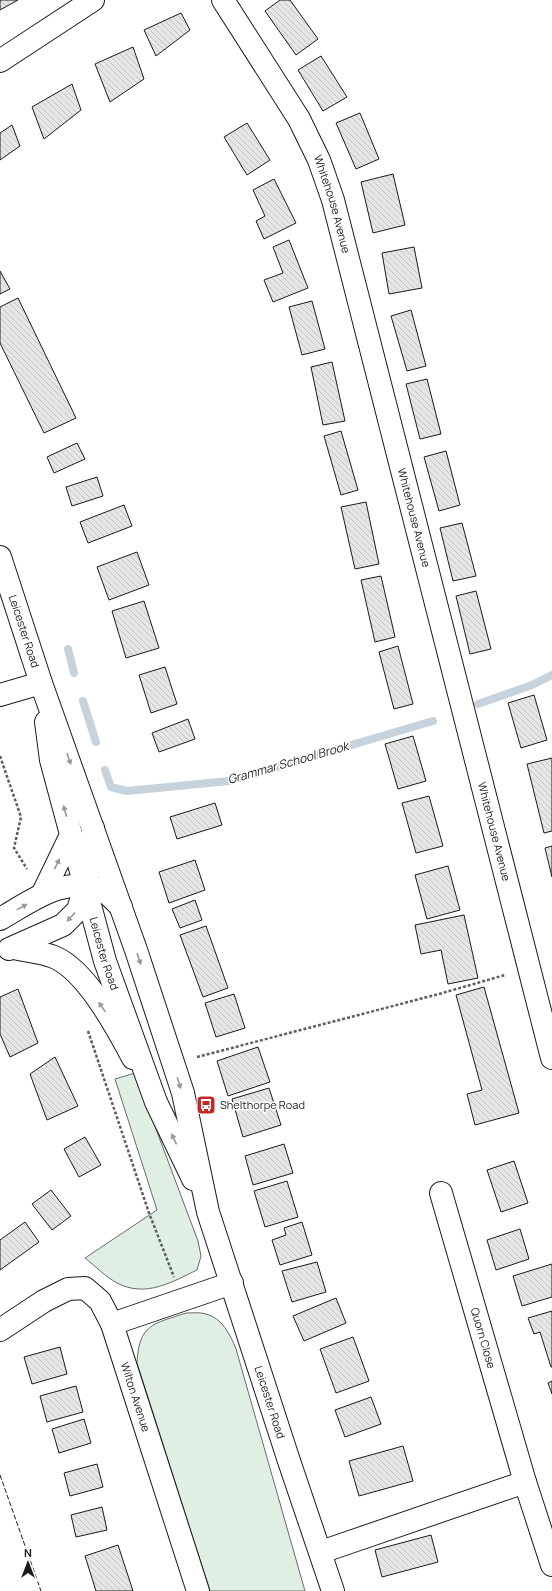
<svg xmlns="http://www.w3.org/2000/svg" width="552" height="1591" font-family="Manrope,sans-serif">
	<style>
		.green { fill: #e0efe3; stroke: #6a6a6a }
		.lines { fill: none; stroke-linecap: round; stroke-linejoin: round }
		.stream { stroke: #c6d2dc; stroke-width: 8 }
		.building { fill: url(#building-back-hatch); stroke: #1a1a1a }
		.minor-casing { stroke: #1a1a1a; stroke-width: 24 }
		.highway-casing { stroke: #1a1a1a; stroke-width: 24 }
		.path { stroke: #5f5f5f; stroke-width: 2.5; stroke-dasharray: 3 2; stroke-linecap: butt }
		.minor { stroke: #fff; stroke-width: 22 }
		.highway { stroke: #fff; stroke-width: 22 }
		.fence { stroke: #1a1a1a; stroke-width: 1; stroke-dasharray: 5 2; stroke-linecap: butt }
		.oneway { fill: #989898 }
		.labels { text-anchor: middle; stroke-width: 3; stroke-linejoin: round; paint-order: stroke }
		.street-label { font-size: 11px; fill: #1a1a1a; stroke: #fff }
		.poi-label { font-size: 11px; fill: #1a1a1a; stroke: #fff; text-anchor: start }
		.water-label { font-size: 12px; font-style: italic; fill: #1a1a1a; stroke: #fff }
	</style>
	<defs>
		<pattern id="building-back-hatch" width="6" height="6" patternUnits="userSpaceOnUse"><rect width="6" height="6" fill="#e6e6e6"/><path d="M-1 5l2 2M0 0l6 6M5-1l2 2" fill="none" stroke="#c5c5c5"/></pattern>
	</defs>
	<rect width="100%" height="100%" fill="#fff"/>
	<g class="green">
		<path d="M 135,1073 L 198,1241 L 201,1256 L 197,1270 C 172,1282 146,1298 117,1283 C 106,1277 95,1266 85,1258 L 157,1210 L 115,1079 Z"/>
		<path d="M 186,1313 C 192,1313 200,1312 206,1314 C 222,1318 230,1334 236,1349 L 305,1591 L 210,1591 L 137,1363 C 139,1324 153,1324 186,1313 Z"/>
	</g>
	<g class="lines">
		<g class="stream">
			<path d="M 68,649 L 74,673"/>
			<path d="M 83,701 L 96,742"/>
			<path d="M 478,704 L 532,685 L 552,675"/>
			<path d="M 105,770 L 111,787 L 127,791 L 229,781 L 433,721"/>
		</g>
	</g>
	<g class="building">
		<path d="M 0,0 L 18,0 L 0,10 Z"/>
		<path d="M 280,0 L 290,0 L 318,39 L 296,55 L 265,11 Z"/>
		<path d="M 181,13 L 190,30 L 156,56 L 144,30 Z"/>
		<path d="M 133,47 L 144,79 L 110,102 L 95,64 Z"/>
		<path d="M 321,56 L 347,97 L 323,111 L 298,70 Z"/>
		<path d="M 72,84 L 81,110 L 44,139 L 32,107 Z"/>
		<path d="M 360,113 L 379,159 L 356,169 L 336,123 Z"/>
		<path d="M 247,123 L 270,160 L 247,175 L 224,137 Z"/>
		<path d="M 12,125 L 20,146 L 0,160 L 0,133 Z"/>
		<path d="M 393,174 L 405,225 L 373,233 L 361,182 Z"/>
		<path d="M 274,179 L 296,223 L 264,239 L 256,221 L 265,216 L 253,190 Z"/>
		<path d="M 289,240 L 308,288 L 273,302 L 264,280 L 283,273 L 273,247 Z"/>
		<path d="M 414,247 L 422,288 L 389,294 L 382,253 Z"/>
		<path d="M 0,271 L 10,289 L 0,294 Z"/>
		<path d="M 18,298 L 76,418 L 44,433 L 0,343 L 0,307 Z"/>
		<path d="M 312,301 L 325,349 L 302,355 L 289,307 Z"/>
		<path d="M 411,310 L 426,366 L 407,371 L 391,316 Z"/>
		<path d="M 332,362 L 345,421 L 323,425 L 311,367 Z"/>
		<path d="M 427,379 L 441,434 L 420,439 L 406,384 Z"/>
		<path d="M 341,431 L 358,490 L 341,495 L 324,436 Z"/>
		<path d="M 77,443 L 85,459 L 54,473 L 47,457 Z"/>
		<path d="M 446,451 L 460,505 L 439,511 L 424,457 Z"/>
		<path d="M 97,477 L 103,496 L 72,506 L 66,487 Z"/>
		<path d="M 366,502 L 379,564 L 355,569 L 341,507 Z"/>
		<path d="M 124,505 L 132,526 L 88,543 L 80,522 Z"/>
		<path d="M 462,523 L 476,576 L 453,581 L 440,528 Z"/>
		<path d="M 137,552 L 149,585 L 109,600 L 97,567 Z"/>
		<path d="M 381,576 L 395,637 L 375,642 L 361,580 Z"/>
		<path d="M 476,591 L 491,649 L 470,654 L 456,596 Z"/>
		<path d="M 144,601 L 159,648 L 126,658 L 112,611 Z"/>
		<path d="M 398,646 L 413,704 L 394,709 L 379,652 Z"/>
		<path d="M 165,667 L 177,704 L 151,713 L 139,675 Z"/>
		<path d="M 534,695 L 547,740 L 521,748 L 508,703 Z"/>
		<path d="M 188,719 L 195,739 L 159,752 L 152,733 Z"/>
		<path d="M 413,736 L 426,781 L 398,789 L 385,744 Z"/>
		<path d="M 552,758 L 552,831 L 544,833 L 527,764 Z"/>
		<path d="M 429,796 L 443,846 L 416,853 L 402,803 Z"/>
		<path d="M 215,803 L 222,825 L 177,839 L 170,817 Z"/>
		<path d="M 552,846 L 552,877 L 545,848 Z"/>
		<path d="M 195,860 L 205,890 L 169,903 L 159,872 Z"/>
		<path d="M 448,866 L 460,910 L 427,919 L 415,875 Z"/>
		<path d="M 195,900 L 202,920 L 180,928 L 172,909 Z"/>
		<path d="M 464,915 L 478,978 L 448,984 L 441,950 L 421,954 L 415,925 Z"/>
		<path d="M 206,926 L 228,988 L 203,997 L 180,935 Z"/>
		<path d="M 484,987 L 519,1113 L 475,1125 L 467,1094 L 482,1090 L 456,995 Z"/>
		<path d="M 18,989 L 38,1043 L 10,1057 L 0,1034 L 0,997 Z"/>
		<path d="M 234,994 L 245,1028 L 216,1037 L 205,1003 Z"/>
		<path d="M 258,1047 L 270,1082 L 228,1096 L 217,1061 Z"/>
		<path d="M 55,1057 L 78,1106 L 47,1120 L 30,1074 Z"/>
		<path d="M 269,1088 L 281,1125 L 243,1137 L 232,1099 Z"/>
		<path d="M 85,1137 L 101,1165 L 79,1177 L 64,1149 Z"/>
		<path d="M 284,1144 L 293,1173 L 253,1185 L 245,1156 Z"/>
		<path d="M 514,1161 L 528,1203 L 501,1212 L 487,1170 Z"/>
		<path d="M 287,1181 L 298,1217 L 265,1227 L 254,1191 Z"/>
		<path d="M 51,1190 L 71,1216 L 52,1230 L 32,1204 Z"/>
		<path d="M 25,1222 L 39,1242 L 0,1270 L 0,1240 Z"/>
		<path d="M 302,1222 L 312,1255 L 280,1265 L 272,1240 L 286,1235 L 284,1228 Z"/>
		<path d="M 520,1229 L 529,1259 L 496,1270 L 487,1240 Z"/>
		<path d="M 317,1262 L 326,1292 L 292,1302 L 282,1271 Z"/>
		<path d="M 552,1264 L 552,1297 L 522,1306 L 513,1276 Z"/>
		<path d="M 336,1298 L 346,1323 L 304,1341 L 293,1316 Z"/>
		<path d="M 552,1311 L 552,1367 L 551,1367 L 540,1332 L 534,1334 L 528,1318 Z"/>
		<path d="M 353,1337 L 369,1381 L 336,1393 L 320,1349 Z"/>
		<path d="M 60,1347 L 67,1374 L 32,1384 L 24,1357 Z"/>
		<path d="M 552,1381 L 552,1394 L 548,1383 Z"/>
		<path d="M 76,1386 L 83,1412 L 47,1422 L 40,1396 Z"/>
		<path d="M 371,1397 L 381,1424 L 345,1437 L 335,1410 Z"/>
		<path d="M 84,1419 L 91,1443 L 59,1453 L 52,1429 Z"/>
		<path d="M 403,1446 L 413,1481 L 359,1496 L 349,1461 Z"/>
		<path d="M 97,1464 L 103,1487 L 70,1496 L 64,1473 Z"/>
		<path d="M 102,1507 L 107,1530 L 76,1537 L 71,1515 Z"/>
		<path d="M 431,1535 L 438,1562 L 382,1577 L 375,1550 Z"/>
		<path d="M 118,1545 L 133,1591 L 96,1591 L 85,1556 Z"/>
	</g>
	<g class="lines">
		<defs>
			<g id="minor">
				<path id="s1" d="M 223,0 L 299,119 L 319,160 L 333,200 L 552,1058"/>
				<path d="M 0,61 L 93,0"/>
				<path d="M 0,695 L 41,683"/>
				<path d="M 43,893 L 71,835"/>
				<path d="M 0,919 C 32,901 64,874 103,891 C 109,894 116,902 121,907"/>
				<path d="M 14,948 C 27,951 42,952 54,957 C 86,970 117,1028 133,1058"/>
				<path d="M 9,949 L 63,925 L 78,910 L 85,887 L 92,856 L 93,828"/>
				<path id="s2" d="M 441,1193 L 525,1482 L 552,1565"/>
				<path d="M 112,1324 L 232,1283"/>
				<path id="s3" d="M 0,1330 L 44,1301 L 68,1289 L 85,1288 L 100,1301 L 112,1324 L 198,1591"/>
				<path d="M 321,1552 L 525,1482"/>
			</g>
			<g id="highway">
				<path id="s4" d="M 0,557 L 41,683 L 136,950 L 183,1093 L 208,1212 L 289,1461 L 333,1591"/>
				<path id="s5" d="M 46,722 L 51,760 L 105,961 L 156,1102 L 193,1179"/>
			</g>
		</defs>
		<use href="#minor" class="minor-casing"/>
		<use href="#highway" class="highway-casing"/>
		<g class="path">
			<path d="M 0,756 L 21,817 L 14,848 L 27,869"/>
			<path d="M 88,1031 L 149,1213 L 174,1277"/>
			<path d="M 197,1057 L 439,994 L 505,975"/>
		</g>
		<use href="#minor" class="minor"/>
		<use href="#highway" class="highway"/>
		<path class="fence" d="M 0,1475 L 41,1591"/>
	</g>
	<defs><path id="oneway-solid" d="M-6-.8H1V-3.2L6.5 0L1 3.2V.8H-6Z"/></defs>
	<g class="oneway">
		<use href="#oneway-solid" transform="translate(69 759) rotate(70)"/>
		<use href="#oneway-solid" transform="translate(65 811) rotate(-105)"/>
		<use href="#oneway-solid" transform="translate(57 864) rotate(-64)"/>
		<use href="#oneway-solid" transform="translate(22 907) rotate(-29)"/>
		<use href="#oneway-solid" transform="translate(71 917) rotate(133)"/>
		<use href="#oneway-solid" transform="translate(139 959) rotate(72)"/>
		<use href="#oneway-solid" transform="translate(102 1007) rotate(-126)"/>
		<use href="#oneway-solid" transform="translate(179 1083) rotate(72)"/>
		<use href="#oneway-solid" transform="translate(174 1139) rotate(-115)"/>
	</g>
	<defs>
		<symbol id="bus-square" viewBox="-11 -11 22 22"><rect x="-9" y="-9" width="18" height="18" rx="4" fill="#c62828" stroke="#fff"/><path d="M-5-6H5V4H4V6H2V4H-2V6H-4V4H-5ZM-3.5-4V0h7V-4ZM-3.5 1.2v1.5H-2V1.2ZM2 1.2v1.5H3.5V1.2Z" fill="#fff"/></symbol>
	</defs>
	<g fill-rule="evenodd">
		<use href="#bus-square" x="195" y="1094" width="22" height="22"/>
	</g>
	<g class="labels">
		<g class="street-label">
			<text dy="4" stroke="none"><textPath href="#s1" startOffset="233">Whitehouse Avenue</textPath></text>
			<text dy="4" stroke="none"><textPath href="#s1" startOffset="557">Whitehouse Avenue</textPath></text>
			<text dy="4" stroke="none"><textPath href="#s4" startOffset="78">Leicester Road</textPath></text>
			<text dy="4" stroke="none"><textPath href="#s1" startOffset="881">Whitehouse Avenue</textPath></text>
			<text dy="4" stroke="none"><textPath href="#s5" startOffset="239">Leicester Road</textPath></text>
			<text dy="4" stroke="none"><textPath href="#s2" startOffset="151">Quorn Close</textPath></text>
			<text dy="4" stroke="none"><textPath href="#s3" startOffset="219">Wilton Avenue</textPath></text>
			<text dy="4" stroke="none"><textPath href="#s4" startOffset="888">Leicester Road</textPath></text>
		</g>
		<g class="poi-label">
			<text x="220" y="1109">Shelthorpe Road</text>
		</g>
		<g class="water-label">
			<text transform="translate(288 763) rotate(-16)" y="4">Grammar School Brook</text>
		</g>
	</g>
	<g transform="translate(28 1563)" stroke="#ffffff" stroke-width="3" paint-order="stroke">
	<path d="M0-3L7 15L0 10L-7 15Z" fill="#1a1a1a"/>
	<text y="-6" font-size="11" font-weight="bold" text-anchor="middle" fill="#1a1a1a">N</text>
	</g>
</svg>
